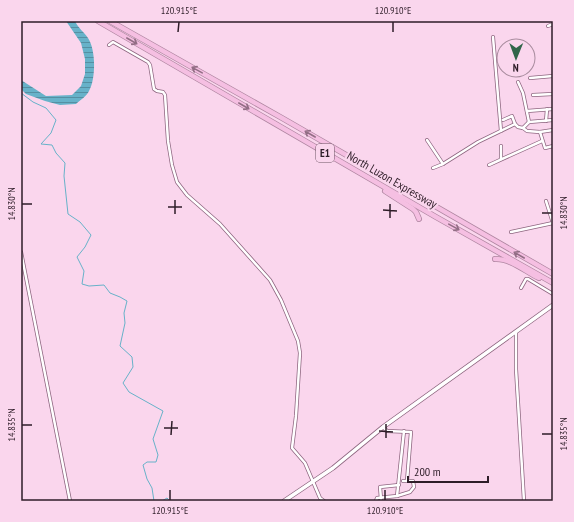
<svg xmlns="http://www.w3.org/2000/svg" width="574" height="522" font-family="'PT Sans Narrow',sans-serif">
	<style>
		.water { fill: url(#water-rules) }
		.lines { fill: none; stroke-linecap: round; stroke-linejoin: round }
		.stream { stroke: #67b2c9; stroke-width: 1 }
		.street-casing { stroke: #8d657f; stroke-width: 4 }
		.secondary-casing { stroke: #8d657f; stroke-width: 5 }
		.highway-casing { stroke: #af86a1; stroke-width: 6 }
		.street { stroke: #fff; stroke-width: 2.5 }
		.secondary { stroke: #fff; stroke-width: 3.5 }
		.highway { stroke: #f5bfe2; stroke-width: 4.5 }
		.oneway { stroke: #926e85 }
		.ticks { fill: none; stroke: #2e1d28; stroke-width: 1.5 }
		.labels { text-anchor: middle; stroke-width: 4; stroke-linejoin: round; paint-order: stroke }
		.shield { fill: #fad6ed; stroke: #6b5463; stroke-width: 1 }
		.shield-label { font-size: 11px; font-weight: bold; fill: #2e1d28 }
		.street-label { font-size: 12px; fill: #2e1d28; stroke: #fad6ed }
		.neatline { fill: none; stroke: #2e1d28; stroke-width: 1.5 }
		.ticks-label { font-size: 10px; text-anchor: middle; fill: #2e1d28 }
	</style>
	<defs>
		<pattern id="water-rules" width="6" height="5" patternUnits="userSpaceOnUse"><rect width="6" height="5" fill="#67b2c9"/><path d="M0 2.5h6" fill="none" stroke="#5590a3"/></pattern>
	</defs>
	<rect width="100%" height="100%" fill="#fad6ed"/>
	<path class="water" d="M 66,21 L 75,21 C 78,28 84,32 88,38 C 96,50 96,79 89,91 C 87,96 80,100 76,104 L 60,105 L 45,101 L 26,94 L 21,89 L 21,80 L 46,96 L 72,95 L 81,86 L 85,74 L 85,59 L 81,43 Z"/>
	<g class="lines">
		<g class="stream">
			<path d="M 21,93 L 33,102 L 46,108 L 56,120 L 51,133 L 41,144 L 52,145 L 56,153 L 65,163 L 64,176 L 68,214 L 80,222 L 91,235 L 85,247 L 77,257 L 84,271 L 82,284 L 89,286 L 104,285 L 110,293 L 120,297 L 127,301 L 124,313 L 125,323 L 120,346 L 132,357 L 133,367 L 123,383 L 129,392 L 163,411 L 153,439 L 158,455 L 156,462 L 147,462 L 143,465 L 147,479 L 152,488 L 154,501"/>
			<path d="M 162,501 L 167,498 L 170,501"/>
		</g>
		<defs>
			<g id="street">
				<path d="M 548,26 L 553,24"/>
				<path d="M 493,37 L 501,131"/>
				<path d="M 109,45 L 113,42 L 148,62 L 150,65 L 154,89 L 157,91 L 163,92 L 165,95 L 168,141 L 172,165 L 177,182 L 187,195 L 220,224 L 270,280 L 281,300 L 298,341 L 300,353 L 296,416 L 292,448 L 305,463 L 320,498 L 324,501"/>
				<path d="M 530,78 L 553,76"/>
				<path d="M 518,82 L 523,93 L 529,122"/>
				<path d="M 533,95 L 553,94"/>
				<path d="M 527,111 L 553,109"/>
				<path d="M 503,120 L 512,116 L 515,124 L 518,127 L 523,128 L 527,131 L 540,132 L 553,130"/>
				<path d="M 546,121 L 547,109"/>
				<path d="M 523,128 L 529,122 L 553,120"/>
				<path d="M 540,132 L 545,148 L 553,146"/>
				<path d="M 427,140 L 443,164"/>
				<path d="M 501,146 L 501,159"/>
				<path d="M 489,165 L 542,141"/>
				<path d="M 433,168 L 443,164 L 478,142 L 515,124"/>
				<path d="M 546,201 L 553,223"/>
				<path d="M 511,232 L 553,223"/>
				<path d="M 21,252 L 70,501"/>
				<path d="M 521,288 L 526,279 L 528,279 L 553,294"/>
				<path d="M 516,333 L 516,369 L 524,501"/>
				<path d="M 383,427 L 387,431 L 411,432 L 407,481 L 403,481"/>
				<path d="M 397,496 L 410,492 L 414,487 L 413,481 L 407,481"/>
				<path d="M 381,499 L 380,487 L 399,485"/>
				<path d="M 376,501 L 377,498 L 397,496 L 404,431"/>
			</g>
			<path id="secondary" d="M 284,501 L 333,468 L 383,427 L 553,305"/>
			<g id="highway">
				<path d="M 98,21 L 436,217 L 553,283"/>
				<path d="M 110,21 L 282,118 L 553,274"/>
				<path d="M 385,191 L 413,209 L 416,212 L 419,219"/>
				<path d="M 495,259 C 510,258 526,272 539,278"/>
			</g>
		</defs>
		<use href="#street" class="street-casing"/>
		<use href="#secondary" class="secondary-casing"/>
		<use href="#highway" class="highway-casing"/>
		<use href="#street" class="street"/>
		<use href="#secondary" class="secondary"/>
		<use href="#highway" class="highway"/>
	</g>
	<defs><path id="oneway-shaft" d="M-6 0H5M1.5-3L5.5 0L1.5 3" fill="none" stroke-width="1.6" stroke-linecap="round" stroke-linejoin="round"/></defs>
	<g class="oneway">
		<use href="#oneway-shaft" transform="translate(132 41) rotate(30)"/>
		<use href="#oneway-shaft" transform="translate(197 70) rotate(-151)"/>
		<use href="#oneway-shaft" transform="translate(244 106) rotate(30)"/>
		<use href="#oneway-shaft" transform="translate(310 134) rotate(-150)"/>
		<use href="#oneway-shaft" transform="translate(454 227) rotate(29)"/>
		<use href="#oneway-shaft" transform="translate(519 255) rotate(-150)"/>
	</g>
	<path class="ticks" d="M 178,32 L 179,22M 393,32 L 393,22M 22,204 L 32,204M 168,207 L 182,207M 383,210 L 397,211M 542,213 L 552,213M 175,214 L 175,200M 390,218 L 390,204M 22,425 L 32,425M 164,428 L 178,428M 379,431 L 393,432M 542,434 L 552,434M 171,435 L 172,421M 386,438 L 386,424M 170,500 L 170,490M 385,500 L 385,490"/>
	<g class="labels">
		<rect class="shield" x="316" y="144" width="18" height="18" rx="3"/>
		<g class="shield-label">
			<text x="325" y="157">E1</text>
		</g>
		<g class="street-label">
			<text transform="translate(392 180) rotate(30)" y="4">North Luzon Expressway</text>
		</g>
	</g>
	<rect width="574" height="522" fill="none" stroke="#fad6ed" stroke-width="44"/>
	<g transform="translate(516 58) rotate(181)"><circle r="19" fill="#fad6ed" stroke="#a88c9e"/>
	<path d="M0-3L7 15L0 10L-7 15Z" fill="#31654a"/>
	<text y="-6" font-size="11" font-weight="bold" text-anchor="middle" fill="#2e1d28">N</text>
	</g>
	<path d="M408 476v6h80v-6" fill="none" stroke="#2e1d28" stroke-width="2"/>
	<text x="414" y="476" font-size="12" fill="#2e1d28" stroke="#fad6ed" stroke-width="3" paint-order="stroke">200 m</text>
	<rect x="22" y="22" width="530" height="478" class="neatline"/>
	<g class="ticks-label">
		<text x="179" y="14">120.915°E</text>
		<text x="393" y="14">120.910°E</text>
		<text transform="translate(11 204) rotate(-90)" y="4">14.830°N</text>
		<text transform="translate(563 213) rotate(-90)" y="4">14.830°N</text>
		<text transform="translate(11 425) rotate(-90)" y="4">14.835°N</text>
		<text transform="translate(563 434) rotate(-90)" y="4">14.835°N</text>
		<text x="170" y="514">120.915°E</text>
		<text x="385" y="514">120.910°E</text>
	</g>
</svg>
